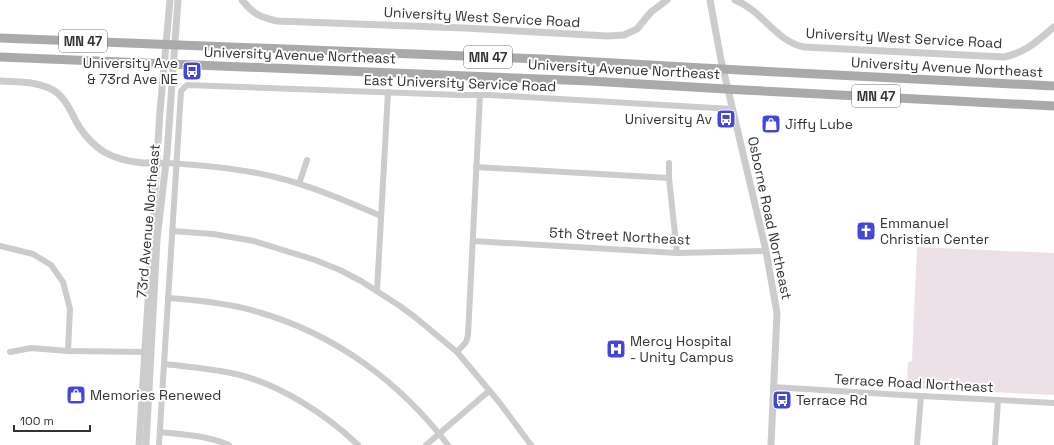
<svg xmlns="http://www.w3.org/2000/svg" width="1054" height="445" font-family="'Space Grotesk',sans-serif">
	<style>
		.green { fill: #ede1e7 }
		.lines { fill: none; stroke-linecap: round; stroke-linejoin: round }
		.minor { stroke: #ccc; stroke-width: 6 }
		.tertiary { stroke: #ccc; stroke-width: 7 }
		.primary { stroke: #aaa; stroke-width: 9 }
		.labels { text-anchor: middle; stroke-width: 4; stroke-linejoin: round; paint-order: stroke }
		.shield { fill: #fff; stroke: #707070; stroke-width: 1 }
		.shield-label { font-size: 13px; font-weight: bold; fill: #323232 }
		.street-label { font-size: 14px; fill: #323232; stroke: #fff }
		.poi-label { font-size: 14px; fill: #323232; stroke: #fff; text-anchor: start }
	</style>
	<rect width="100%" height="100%" fill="#fff"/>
	<path class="green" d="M 917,247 L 1054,253 L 1054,395 L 907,388 L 908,362 L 912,361 Z"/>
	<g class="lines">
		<g class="minor">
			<path d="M 166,163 C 202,165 239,168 275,177 C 312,186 346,201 381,216"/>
			<path d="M 669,163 L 669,178 L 677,253"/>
			<path d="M 476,167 L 669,178"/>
			<path d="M 299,184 L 307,160"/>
			<path d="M 172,231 L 213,234 L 254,241 L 315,260 L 340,270 L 361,281 L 400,306 L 416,318 L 457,352 L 499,402 L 531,445"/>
			<path d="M 473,241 L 677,253 L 766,251"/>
			<path d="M 0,246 L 33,254 L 51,265 L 63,282 L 70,309 L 68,351"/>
			<path d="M 377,291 L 388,92"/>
			<path d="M 168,298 C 198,300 229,303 258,312 C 335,334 400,382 448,445"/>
			<path d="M 10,352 L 31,348 L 68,351 L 148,352"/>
			<path d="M 457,352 L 466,342 L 468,335 L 480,95"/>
			<path d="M 164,364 C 190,367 215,369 240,375 C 282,386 327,415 358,445"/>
			<path d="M 773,387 L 902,395 L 1054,403"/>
			<path d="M 160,432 C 183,434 208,436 229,445"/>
			<path d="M 159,445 L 181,91 L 187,85 L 460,95 L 490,95 L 732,109"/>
			<path d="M 426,445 L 489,391"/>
			<path d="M 917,445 L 921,396"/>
			<path d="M 995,445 L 998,400"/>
		</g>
		<g class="tertiary">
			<path d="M 242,0 C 253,14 260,17 277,21 L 464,28 L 608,36 L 624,35 L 637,29 L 651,12 L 667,0"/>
			<path d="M 710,0 L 721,60 L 766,251 L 777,313 L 771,445"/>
			<path d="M 735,0 C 763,11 775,41 804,47 L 1004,57 C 1027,52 1037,41 1054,27"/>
			<path d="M 0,81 C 16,82 33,81 49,88 C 66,95 71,114 80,128 C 86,137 95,146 104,152 C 115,158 131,162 143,163 C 149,163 155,162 161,163"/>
			<path d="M 139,445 L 160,111 L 170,0"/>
			<path d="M 146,445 L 157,239 L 167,154 L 178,0"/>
		</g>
		<g class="primary">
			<path d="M 0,38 L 543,59 L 739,70 L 1054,86"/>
			<path d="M 0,57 L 590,81 L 743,90 L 1054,106"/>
		</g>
	</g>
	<defs>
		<symbol id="bus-square" viewBox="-11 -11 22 22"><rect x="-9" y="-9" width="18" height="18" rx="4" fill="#4347d9" stroke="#fff"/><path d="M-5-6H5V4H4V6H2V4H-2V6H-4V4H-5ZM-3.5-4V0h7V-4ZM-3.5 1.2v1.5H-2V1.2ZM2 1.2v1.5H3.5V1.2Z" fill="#fff"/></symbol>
		<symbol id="shop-square" viewBox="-11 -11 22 22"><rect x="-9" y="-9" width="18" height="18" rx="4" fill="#4347d9" stroke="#fff"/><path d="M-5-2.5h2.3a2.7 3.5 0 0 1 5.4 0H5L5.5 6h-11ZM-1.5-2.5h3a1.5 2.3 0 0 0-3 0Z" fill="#fff"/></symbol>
		<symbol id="church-square" viewBox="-11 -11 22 22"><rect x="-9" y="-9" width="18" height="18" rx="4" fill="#4347d9" stroke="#fff"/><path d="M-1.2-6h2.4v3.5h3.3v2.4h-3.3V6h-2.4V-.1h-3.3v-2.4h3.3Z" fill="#fff"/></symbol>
		<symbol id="hospital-square" viewBox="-11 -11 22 22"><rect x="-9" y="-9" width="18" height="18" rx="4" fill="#4347d9" stroke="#fff"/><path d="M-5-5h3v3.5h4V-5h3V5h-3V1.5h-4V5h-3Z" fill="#fff"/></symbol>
	</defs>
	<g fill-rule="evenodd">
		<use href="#bus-square" x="181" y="60" width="22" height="22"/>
		<use href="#bus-square" x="715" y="108" width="22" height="22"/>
		<use href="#shop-square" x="760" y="113" width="22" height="22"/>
		<use href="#church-square" x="855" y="220" width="22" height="22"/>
		<use href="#hospital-square" x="605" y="338" width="22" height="22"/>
		<use href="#shop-square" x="65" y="384" width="22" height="22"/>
		<use href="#bus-square" x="771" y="389" width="22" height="22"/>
	</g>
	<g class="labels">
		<g class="shield">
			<rect x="59" y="30" width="48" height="22" rx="3"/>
			<rect x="464" y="46" width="48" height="22" rx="3"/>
			<rect x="852" y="85" width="48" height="22" rx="3"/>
		</g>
		<g class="shield-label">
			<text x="83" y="46">MN 47</text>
			<text x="488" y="62">MN 47</text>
			<text x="876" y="101">MN 47</text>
		</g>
		<g class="street-label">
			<text transform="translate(482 17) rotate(3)" y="5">University West Service Road</text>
			<text transform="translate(904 38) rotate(3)" y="5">University West Service Road</text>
			<text transform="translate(300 55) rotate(2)" y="5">University Avenue Northeast</text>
			<text transform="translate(947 67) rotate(3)" y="5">University Avenue Northeast</text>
			<text transform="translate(624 69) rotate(3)" y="5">University Avenue Northeast</text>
			<text transform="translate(460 83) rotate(2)" y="5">East University Service Road</text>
			<text transform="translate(770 218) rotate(78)" y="5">Osborne Road Northeast</text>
			<text transform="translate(148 221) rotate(-85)" y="5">73rd Avenue Northeast</text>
			<text transform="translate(620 236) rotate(3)" y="5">5th Street Northeast</text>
			<text transform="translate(914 383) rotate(3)" y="5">Terrace Road Northeast</text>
		</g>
		<g class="poi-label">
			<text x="178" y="68" text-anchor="end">University Ave<tspan x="178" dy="16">&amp; 73rd Ave NE</tspan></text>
			<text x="712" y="124" text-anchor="end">University Av</text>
			<text x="785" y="129">Jiffy Lube</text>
			<text x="880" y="228">Emmanuel<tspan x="880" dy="16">Christian Center</tspan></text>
			<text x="630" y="346">Mercy Hospital<tspan x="630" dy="16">- Unity Campus</tspan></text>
			<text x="90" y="400">Memories Renewed</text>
			<text x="796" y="405">Terrace Rd</text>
		</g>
	</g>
	<path d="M14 425v6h76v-6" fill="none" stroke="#323232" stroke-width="2"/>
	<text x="20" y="425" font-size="12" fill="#323232" stroke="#ffffff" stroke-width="3" paint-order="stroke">100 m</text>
</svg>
